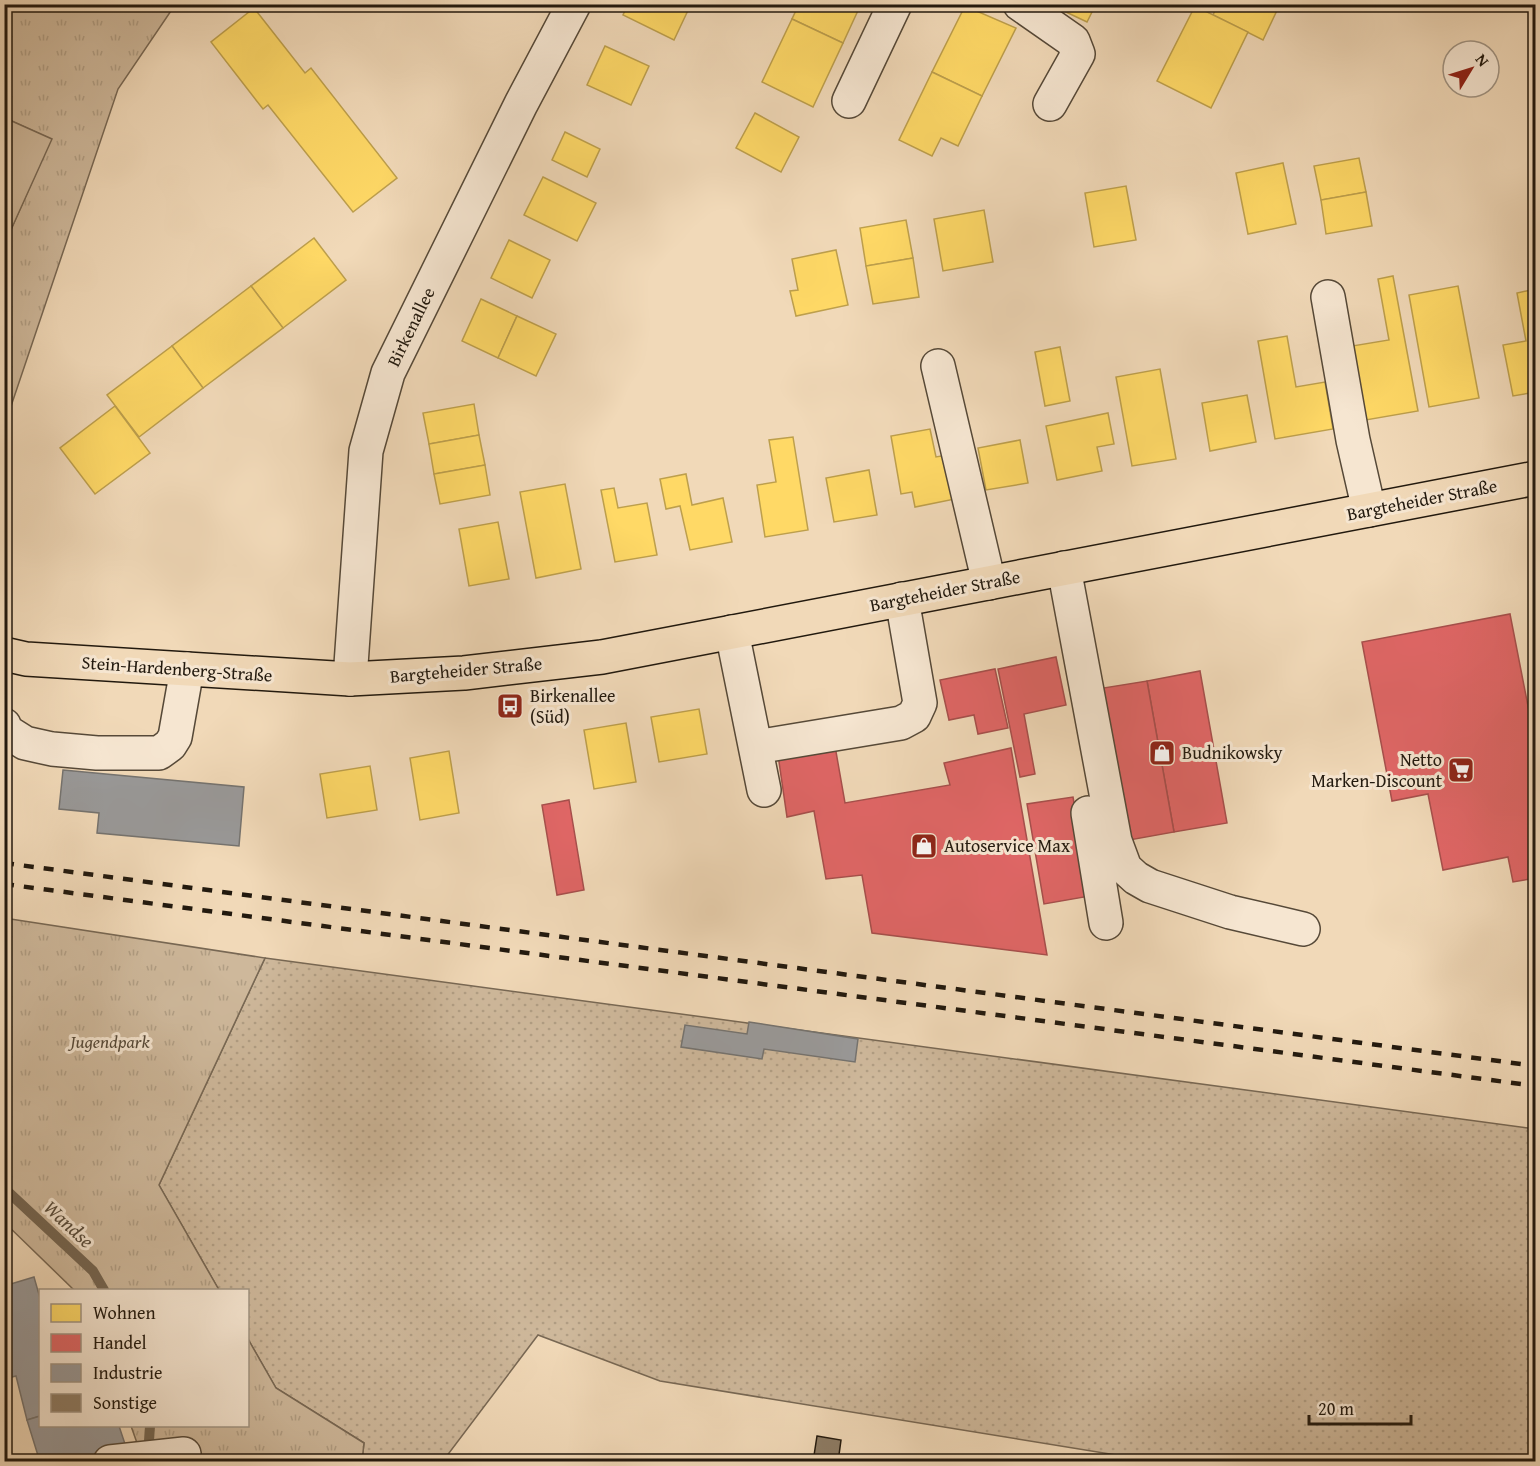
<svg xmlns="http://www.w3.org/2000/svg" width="1540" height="1466" font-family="'Gentium Book Plus',serif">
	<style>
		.grass { fill: url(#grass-dots); stroke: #786854; stroke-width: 1.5 }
		.park { fill: url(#park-tufts); stroke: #786854; stroke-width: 1.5 }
		.pitch { fill: #ceb89b; stroke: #786854; stroke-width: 1.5 }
		.homes { fill: #ffd966; stroke: #bd9f4c; stroke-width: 1.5 }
		.shops { fill: #e06666; stroke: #a74f4c; stroke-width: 1.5 }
		.industry { fill: #999; stroke: #75736f; stroke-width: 1.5 }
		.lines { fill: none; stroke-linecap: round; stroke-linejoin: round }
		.stream { stroke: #746551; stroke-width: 10 }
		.building { fill: #8e7d66; stroke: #22190e; stroke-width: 1.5 }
		.minor-casing { stroke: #564938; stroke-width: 36 }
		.major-casing { stroke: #22190e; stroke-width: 36 }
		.minor { stroke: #f6e6d1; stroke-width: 33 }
		.major { stroke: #f1d9b8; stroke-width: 33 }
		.rail { stroke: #22190e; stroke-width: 4.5; stroke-dasharray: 10 10; stroke-linecap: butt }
		.labels { text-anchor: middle; stroke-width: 6; stroke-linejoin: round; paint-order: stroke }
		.street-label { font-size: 18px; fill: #22190e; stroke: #f6e6d1 }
		.poi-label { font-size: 18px; fill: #22190e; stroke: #f6e6d1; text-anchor: start }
		.park-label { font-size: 18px; font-style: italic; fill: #564938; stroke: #f6e6d1 }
		.water-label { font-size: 20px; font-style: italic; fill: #594c3b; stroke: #f6e6d1 }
	</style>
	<defs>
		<pattern id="grass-dots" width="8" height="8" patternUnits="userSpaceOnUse" patternTransform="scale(1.5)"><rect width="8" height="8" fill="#ceb89b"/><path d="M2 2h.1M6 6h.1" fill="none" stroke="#b19e84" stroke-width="1.8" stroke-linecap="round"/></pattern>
		<pattern id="park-tufts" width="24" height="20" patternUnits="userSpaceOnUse" patternTransform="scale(1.5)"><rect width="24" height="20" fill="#ceb89b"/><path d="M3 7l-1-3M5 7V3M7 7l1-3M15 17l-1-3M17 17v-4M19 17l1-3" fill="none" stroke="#b19e84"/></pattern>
	</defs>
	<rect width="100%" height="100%" fill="#f1d9b8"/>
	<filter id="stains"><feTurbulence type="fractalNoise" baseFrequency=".00333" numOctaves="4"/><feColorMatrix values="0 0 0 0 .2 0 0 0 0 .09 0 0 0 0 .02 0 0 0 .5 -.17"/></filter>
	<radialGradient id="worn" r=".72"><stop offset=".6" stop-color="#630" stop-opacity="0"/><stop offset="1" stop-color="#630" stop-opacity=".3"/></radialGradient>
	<path class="grass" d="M 265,958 L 1535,1129 L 1535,1461 L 1153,1461 L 660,1381 L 538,1335 L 443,1461 L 362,1461 L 364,1443 L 276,1388 L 248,1339 L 248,1290 L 219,1290 L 159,1185 Z"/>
	<g class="park">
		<path d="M 5,5 L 175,5 L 118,89 L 5,424 L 5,243 L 51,139 L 5,118 Z"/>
		<path d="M 4,918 L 265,958 L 159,1185 L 219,1290 L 74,1290 L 5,1223 Z"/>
		<path d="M 248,1339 L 276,1388 L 364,1443 L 362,1461 L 138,1461 L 137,1443 L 131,1426 L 248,1426 Z"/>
	</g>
	<path class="pitch" d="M 5,118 L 52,139 L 5,243 Z"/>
	<g class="homes">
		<path d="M 628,4 L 691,4 L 674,40 L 623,15 Z"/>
		<path d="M 799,4 L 861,4 L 843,43 L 792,19 Z"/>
		<path d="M 1049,4 L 1096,4 L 1087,22 Z"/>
		<path d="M 1218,4 L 1280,4 L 1263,40 L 1213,15 Z"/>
		<path d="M 965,6 L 1016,28 L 982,96 L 932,72 Z"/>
		<path d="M 1195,6 L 1248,32 L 1211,108 L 1157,81 Z"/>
		<path d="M 254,8 L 305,73 L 311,68 L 397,178 L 353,212 L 268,105 L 263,109 L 211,42 Z"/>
		<path d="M 792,19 L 843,43 L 813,107 L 762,82 Z"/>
		<path d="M 605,46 L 649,66 L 631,105 L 587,85 Z"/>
		<path d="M 932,72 L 982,96 L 958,146 L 941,138 L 932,156 L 899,140 Z"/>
		<path d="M 755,113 L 799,137 L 781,172 L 736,148 Z"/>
		<path d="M 565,132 L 600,149 L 587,177 L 552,160 Z"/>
		<path d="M 1359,158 L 1366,192 L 1321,200 L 1314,166 Z"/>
		<path d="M 1283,163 L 1296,224 L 1248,234 L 1236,173 Z"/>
		<path d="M 543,177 L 596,203 L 577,241 L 524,215 Z"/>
		<path d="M 1126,186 L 1136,240 L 1094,247 L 1085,193 Z"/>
		<path d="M 1366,192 L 1372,226 L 1326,234 L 1321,200 Z"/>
		<path d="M 984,210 L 993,262 L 943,271 L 934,219 Z"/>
		<path d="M 906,220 L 913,258 L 866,266 L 860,228 Z"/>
		<path d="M 314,238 L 346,280 L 283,328 L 251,286 Z"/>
		<path d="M 509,240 L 550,260 L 532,298 L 491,278 Z"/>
		<path d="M 836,250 L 848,305 L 796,316 L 790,291 L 798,290 L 792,259 Z"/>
		<path d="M 913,258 L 919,297 L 873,304 L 866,266 Z"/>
		<path d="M 1393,276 L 1418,411 L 1360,421 L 1346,347 L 1389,340 L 1378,279 Z"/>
		<path d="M 251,286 L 283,328 L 203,388 L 172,346 Z"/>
		<path d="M 1458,286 L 1479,398 L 1429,407 L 1409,295 Z"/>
		<path d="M 1536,289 L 1536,392 L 1513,396 L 1503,345 L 1526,341 L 1517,293 Z"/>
		<path d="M 481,299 L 517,316 L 498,358 L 462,341 Z"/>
		<path d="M 517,316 L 556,334 L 536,376 L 498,358 Z"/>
		<path d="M 1287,336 L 1296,387 L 1325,382 L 1333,429 L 1275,439 L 1258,341 Z"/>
		<path d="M 172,346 L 203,388 L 139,437 L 107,395 Z"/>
		<path d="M 1060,347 L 1070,401 L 1045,406 L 1035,352 Z"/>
		<path d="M 1160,369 L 1176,459 L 1132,466 L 1116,377 Z"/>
		<path d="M 1247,395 L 1256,442 L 1210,451 L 1202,403 Z"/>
		<path d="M 474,404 L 479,435 L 429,444 L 423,413 Z"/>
		<path d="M 115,406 L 150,453 L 95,494 L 60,448 Z"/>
		<path d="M 1108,413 L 1114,444 L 1097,447 L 1102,471 L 1057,480 L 1046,426 Z"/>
		<path d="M 930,429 L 936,457 L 947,455 L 955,499 L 915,507 L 912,492 L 901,494 L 891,436 Z"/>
		<path d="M 479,435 L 485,465 L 434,474 L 429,444 Z"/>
		<path d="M 793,437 L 808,530 L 765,537 L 757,485 L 776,482 L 769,440 Z"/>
		<path d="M 1020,440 L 1028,483 L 986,490 L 978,448 Z"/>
		<path d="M 485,465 L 490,495 L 440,504 L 434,474 Z"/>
		<path d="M 869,470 L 877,515 L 834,522 L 826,478 Z"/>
		<path d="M 686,474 L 692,505 L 723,498 L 732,542 L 690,550 L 680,506 L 666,509 L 660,479 Z"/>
		<path d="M 565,484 L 581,569 L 536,578 L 520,492 Z"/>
		<path d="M 614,488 L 618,508 L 647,503 L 657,555 L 615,562 L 601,490 Z"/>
		<path d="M 498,522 L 509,579 L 469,586 L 459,529 Z"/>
		<path d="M 699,709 L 707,754 L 659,762 L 651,717 Z"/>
		<path d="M 626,723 L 636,782 L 594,789 L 584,730 Z"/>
		<path d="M 449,751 L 459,813 L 420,820 L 410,758 Z"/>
		<path d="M 370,766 L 377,810 L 327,818 L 320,774 Z"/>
	</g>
	<g class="shops">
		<path d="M 1510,614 L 1536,747 L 1536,878 L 1513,882 L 1508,857 L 1443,870 L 1428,794 L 1392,801 L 1362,642 Z"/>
		<path d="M 1056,657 L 1066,705 L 1024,714 L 1035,774 L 1020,777 L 998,669 Z"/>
		<path d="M 995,669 L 1008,728 L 978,734 L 974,715 L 949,720 L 940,680 Z"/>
		<path d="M 1200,671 L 1227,823 L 1174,832 L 1147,681 Z"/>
		<path d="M 1147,681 L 1174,832 L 1124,841 L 1097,689 Z"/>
		<path d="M 835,746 L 845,803 L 950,785 L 944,763 L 1011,748 L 1047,955 L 872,933 L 862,875 L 826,879 L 814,811 L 787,817 L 778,755 Z"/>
		<path d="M 1073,797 L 1090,896 L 1044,904 L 1027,804 Z"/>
		<path d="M 569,800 L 584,890 L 557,895 L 542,805 Z"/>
	</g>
	<g class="industry">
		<path d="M 63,770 L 244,787 L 239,846 L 97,833 L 99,813 L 59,809 Z"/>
		<path d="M 749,1022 L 858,1039 L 855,1062 L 764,1049 L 762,1059 L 681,1047 L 685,1025 L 747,1034 Z"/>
		<path d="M 34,1277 L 40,1298 L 40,1416 L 27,1420 L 16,1376 L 4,1379 L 4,1286 Z"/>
		<path d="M 40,1416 L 40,1426 L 119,1426 L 126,1447 L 80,1462 L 40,1462 L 27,1420 Z"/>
	</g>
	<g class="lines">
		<g class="stream">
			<path d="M 4,1188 L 93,1271 L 104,1290"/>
			<path d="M 148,1455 L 150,1426"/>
		</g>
	</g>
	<path class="building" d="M 817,1436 L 841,1440 L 838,1462 L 813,1462 Z"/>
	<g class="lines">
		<defs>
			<g id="minor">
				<path d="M 1020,4 L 1073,41 L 1078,54 L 1050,104"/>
				<path d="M 849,101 L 895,4"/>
				<path d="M 1328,297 L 1353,440 L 1369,510"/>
				<path d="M 938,366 L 989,583"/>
				<path d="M 1064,568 L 1115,841 L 1125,868 L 1136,878 L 1150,886 L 1230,912 L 1303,929"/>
				<path d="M 732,632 L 764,790"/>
				<path d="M 350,679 L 366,451 L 388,373 L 521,104 L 574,4"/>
				<path d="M 4,725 L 6,731 L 25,743 L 52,749 L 97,753 L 159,753 L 170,745 L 175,737 L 187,669"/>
				<path d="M 756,747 L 901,723 L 914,716 L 920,703 L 902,599"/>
				<path d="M 1088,813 L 1106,923"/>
				<path d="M 110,1462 L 184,1454"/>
			</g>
			<path id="major" d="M 4,654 L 26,659 L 350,679 L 464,673 L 602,657 L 1536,478"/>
		</defs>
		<use href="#minor" class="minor-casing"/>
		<use href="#major" class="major-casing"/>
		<use href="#minor" class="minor"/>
		<use href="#major" class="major"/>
		<g class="rail">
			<path d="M 4,863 L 1536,1066"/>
			<path d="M 4,884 L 1536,1086"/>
		</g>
	</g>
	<defs>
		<symbol id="bus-square" viewBox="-11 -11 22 22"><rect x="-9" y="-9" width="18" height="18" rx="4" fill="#8f2418" stroke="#f6e6d1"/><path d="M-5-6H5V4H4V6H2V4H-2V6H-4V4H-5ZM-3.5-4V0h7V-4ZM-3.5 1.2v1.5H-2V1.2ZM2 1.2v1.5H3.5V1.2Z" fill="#fff"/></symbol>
		<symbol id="shop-square" viewBox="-11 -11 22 22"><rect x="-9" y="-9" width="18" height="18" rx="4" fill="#8f2418" stroke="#f6e6d1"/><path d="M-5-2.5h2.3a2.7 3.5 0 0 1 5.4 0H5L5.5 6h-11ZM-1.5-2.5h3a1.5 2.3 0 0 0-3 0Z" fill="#fff"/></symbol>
		<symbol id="supermarket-square" viewBox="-11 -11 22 22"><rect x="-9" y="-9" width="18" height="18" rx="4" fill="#8f2418" stroke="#f6e6d1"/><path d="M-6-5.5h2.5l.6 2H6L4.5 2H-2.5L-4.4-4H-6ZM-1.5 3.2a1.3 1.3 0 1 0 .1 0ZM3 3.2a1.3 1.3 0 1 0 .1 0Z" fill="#fff"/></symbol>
	</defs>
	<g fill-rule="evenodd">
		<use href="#bus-square" x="495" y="691" width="30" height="30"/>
		<use href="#shop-square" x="1147" y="738" width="30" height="30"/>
		<use href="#supermarket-square" x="1446" y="755" width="30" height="30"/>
		<use href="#shop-square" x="909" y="831" width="30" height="30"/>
	</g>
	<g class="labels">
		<g class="street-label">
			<text transform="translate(411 327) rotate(-64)" y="6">Birkenallee</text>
			<text transform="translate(1422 500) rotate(-11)" y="6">Bargteheider Straße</text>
			<text transform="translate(945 591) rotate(-11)" y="6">Bargteheider Straße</text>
			<text transform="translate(177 669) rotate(4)" y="6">Stein-Hardenberg-Straße</text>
			<text transform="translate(466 670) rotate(-5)" y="6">Bargteheider Straße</text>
		</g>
		<g class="poi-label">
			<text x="530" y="702">Birkenallee<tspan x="530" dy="21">(Süd)</tspan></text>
			<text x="1182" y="759">Budnikowsky</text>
			<text x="1442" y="766" text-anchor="end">Netto<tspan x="1442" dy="21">Marken-Discount</tspan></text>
			<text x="944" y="852">Autoservice Max</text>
		</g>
		<g class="park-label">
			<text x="110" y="1048">Jugendpark</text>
		</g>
		<g class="water-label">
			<text transform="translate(69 1224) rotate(43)" y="7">Wandse</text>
		</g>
	</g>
	<rect width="1540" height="1466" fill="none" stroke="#f1d9b8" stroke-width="24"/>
	<rect x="6" y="6" width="1528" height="1454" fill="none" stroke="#22190e" stroke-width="3"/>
	<rect x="12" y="12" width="1516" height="1442" fill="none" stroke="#22190e" stroke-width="1.5"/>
	<rect x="39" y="1289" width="210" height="138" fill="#f6e6d1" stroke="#a19483" stroke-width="1.5"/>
	<rect x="51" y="1304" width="30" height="18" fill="#ffd966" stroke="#a19483" stroke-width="1.5"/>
	<text x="93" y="1319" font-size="18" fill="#22190e">Wohnen</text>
	<rect x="51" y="1334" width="30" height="18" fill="#e06666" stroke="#a19483" stroke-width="1.5"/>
	<text x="93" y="1349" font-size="18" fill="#22190e">Handel</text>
	<rect x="51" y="1364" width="30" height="18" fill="#999999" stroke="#a19483" stroke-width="1.5"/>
	<text x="93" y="1379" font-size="18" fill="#22190e">Industrie</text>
	<rect x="51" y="1394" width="30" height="18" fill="#8e7d66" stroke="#a19483" stroke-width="1.5"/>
	<text x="93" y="1409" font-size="18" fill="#22190e">Sonstige</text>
	<g transform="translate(1471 69) rotate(52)"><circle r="28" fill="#f6e6d1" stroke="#a19483" stroke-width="1.5"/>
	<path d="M0-4.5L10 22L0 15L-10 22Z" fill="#8f2418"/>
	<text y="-9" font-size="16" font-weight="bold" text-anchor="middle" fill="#22190e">N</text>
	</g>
	<path d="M1309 1415v9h102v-9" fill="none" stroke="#22190e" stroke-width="3"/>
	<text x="1318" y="1415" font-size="18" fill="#22190e" stroke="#f6e6d1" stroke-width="4.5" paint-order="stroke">20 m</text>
	<rect width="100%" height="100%" filter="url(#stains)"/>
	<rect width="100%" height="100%" fill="url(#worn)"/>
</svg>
